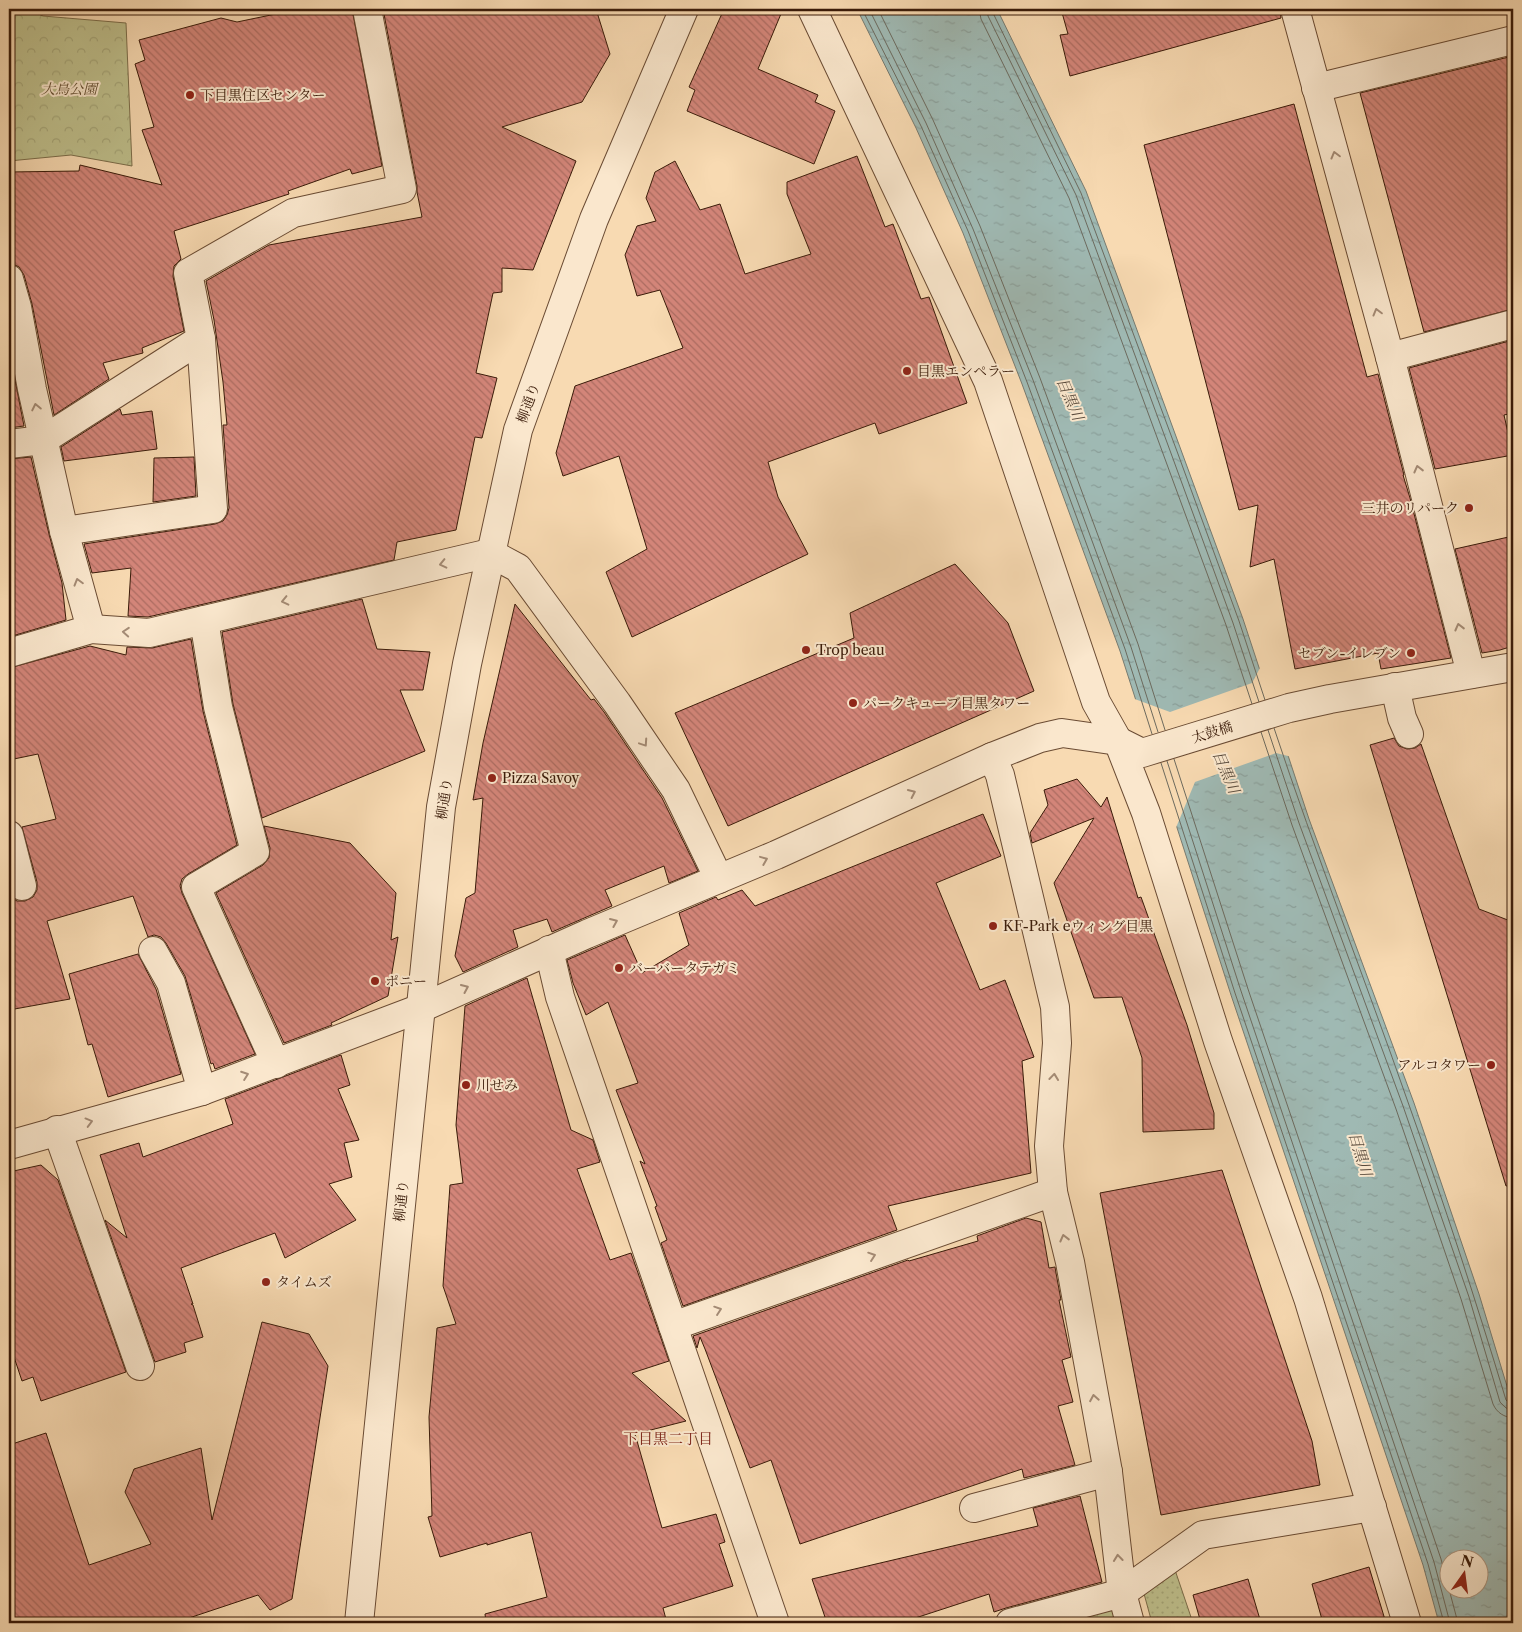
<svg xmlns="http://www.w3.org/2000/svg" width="1522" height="1632" font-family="'Libre Caslon Text','Noto Serif JP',serif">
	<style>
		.park { fill: url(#park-crowns); stroke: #7c6d4a }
		.garden { fill: url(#garden-dots); stroke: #7c6d4a }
		.water { fill: url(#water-ripples); stroke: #777a6f; fill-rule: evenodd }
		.pier { fill: #f8dab2 }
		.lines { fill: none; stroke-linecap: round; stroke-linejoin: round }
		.shore { stroke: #6c6a5e; stroke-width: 1 }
		.building { fill: url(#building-back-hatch); stroke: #3a1b09 }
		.minor-casing { stroke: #6a4b33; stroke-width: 30 }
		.minor { stroke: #fae7cd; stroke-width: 28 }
		.oneway { stroke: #a48b75 }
		.poi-dot { fill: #8f2418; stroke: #fae7cd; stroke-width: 2 }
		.labels { text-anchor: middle; stroke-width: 4; stroke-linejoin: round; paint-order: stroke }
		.park-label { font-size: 14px; font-style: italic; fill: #624c30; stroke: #fae7cd }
		.poi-label { font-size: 14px; fill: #3a1b09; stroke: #fae7cd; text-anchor: start }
		.street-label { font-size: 14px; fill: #3a1b09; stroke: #fae7cd }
		.water-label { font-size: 15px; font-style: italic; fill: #584a3c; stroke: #fae7cd }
		.neighbourhood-label { font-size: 15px; fill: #7a1f14; stroke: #fae7cd }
	</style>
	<defs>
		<pattern id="park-crowns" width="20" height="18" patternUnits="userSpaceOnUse" patternTransform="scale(1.25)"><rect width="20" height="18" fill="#bebf8c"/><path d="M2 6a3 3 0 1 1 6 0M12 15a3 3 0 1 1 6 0" fill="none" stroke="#a4a477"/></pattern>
		<pattern id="garden-dots" width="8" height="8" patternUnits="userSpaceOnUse" patternTransform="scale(1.25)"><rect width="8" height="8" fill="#bebf8c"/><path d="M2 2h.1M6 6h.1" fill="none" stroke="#a4a477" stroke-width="1.8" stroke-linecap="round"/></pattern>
		<pattern id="water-ripples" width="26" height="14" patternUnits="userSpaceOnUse" patternTransform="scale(1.25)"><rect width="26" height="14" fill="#9fb9b3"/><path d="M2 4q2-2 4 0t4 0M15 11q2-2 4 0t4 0" fill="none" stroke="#8a9e99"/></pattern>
		<pattern id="building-back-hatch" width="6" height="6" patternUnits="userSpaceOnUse" patternTransform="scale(1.25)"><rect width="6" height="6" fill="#d38579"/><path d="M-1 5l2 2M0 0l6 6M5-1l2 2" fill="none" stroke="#ac6c61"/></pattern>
	</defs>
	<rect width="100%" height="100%" fill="#f8dab2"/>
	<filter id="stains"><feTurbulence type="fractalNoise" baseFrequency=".004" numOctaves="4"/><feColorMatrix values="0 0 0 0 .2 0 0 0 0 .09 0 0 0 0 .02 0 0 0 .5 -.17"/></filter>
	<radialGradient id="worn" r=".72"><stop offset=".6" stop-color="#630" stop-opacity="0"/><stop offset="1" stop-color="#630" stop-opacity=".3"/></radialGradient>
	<g class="park">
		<path d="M 9,9 L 27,9 L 43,16 L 126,23 L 132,166 L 71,155 L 9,161 Z"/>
		<path d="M 1113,1604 L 1118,1623 L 1038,1623 Z"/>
	</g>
	<path class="garden" d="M 1174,1567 L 1193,1623 L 1152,1623 L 1143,1590 Z"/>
	<path class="water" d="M 857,9 L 997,9 L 1086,191 L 1243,619 L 1309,819 L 1414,1103 L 1479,1294 L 1513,1406 L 1513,1623 L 1439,1623 L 1423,1565 L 1231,995 L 1120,651 L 1022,384 L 963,233 L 916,128 ZM 1450,1560 L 1480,1560 L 1480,1590 L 1450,1590 Z"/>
	<path class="pier" d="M 1261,666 L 1292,757 L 1276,753 L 1195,782 L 1175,830 L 1132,698 L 1170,712 L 1252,683 Z"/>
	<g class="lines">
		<g class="shore">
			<path d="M 862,9 L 921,126 L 968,231 L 1027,382 L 1125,649 L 1152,734"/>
			<path d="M 869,9 L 926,123 L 973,229 L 1033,380 L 1131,647 L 1158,732"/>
			<path d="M 878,9 L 933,120 L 980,226 L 1040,378 L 1138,644 L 1165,730"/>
			<path d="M 979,9 L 981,19 L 1069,198 L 1165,459 L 1226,625 L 1252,704"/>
			<path d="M 987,9 L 988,16 L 1076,195 L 1172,456 L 1233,623 L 1259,702"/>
			<path d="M 993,9 L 993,13 L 1081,193 L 1178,454 L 1239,621 L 1265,700"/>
			<path d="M 1274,728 C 1316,855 1365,979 1409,1105 C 1444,1203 1476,1301 1506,1400 L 1509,1403 L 1513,1404"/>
			<path d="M 1268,730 L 1299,823 L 1403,1106 L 1469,1297 L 1500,1402 L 1506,1408 L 1513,1410"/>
			<path d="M 1261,732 L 1292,825 L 1396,1109 L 1461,1299 L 1493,1404 C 1497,1413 1504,1417 1513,1418"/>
			<path d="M 1174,759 L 1248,989 L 1441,1559 L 1458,1623"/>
			<path d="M 1167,761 L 1241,991 L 1434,1562 L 1450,1623"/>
			<path d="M 1161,763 L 1235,993 L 1428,1564 L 1444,1623"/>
		</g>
	</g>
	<g class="building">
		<path d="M 300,9 L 352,9 L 382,166 L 352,174 L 350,169 L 288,191 L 289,194 L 174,231 L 181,259 L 174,266 L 173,276 L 184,331 L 142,348 L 143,353 L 103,363 L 109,379 L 54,415 L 32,304 L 24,275 L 19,267 L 13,264 L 9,264 L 9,172 L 79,171 L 80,165 L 162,185 L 142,130 L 154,127 L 135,64 L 145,60 L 139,40 L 221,18 L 237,22 Z"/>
		<path d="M 383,9 L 596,9 L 610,54 L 582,102 L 502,127 L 576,161 L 533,270 L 502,268 L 502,292 L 493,293 L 476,373 L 497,378 L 482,438 L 475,437 L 456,530 L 397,542 L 394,560 L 148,617 L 128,616 L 131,568 L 92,573 L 84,544 L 215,524 L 223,521 L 227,515 L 229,508 L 223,425 L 227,425 L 223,382 L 214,320 L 206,281 L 269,245 L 422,217 L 417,192 L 417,186 Z"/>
		<path d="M 724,9 L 783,9 L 758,69 L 818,95 L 815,102 L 835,111 L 814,164 L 687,111 L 695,90 L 689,87 Z"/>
		<path d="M 1061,9 L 1280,9 L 1281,18 L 1070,76 L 1060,35 L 1068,34 Z"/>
		<path d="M 1513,56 L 1513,309 L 1424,332 L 1360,93 Z"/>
		<path d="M 1294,104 L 1367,377 L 1378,374 L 1404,475 L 1403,475 L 1410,498 L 1451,658 L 1381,669 L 1378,653 L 1295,669 L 1274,559 L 1250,567 L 1258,505 L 1239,510 L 1144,145 Z"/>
		<path d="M 857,156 L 885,227 L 893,224 L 921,299 L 929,297 L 967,403 L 879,434 L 875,423 L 768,462 L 778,497 L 808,554 L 632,637 L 606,572 L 647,549 L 619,456 L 563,476 L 556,453 L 575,386 L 683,348 L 660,290 L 637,296 L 625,255 L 637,226 L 656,221 L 646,198 L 655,172 L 675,161 L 700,210 L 720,204 L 745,274 L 811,254 L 787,194 L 787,182 Z"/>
		<path d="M 1513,340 L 1513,413 L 1504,415 L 1513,455 L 1435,469 L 1409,368 Z"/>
		<path d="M 9,349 L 24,426 L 9,428 Z"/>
		<path d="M 120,409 L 122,415 L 152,411 L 157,449 L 64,461 L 61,447 Z"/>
		<path d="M 31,457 L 49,534 L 62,583 L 66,620 L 9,637 L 9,459 Z"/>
		<path d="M 194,457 L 196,496 L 153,502 L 154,458 Z"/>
		<path d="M 1513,536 L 1513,646 L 1500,650 L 1482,653 L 1455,549 Z"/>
		<path d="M 955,564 L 1008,623 L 1034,691 L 728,826 L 675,713 L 854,638 L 850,613 Z"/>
		<path d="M 362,599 L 377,649 L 430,652 L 423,690 L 400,690 L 425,751 L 262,818 L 233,704 L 222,632 Z"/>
		<path d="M 515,604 L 591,700 L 594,699 L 604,712 L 662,798 L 698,871 L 669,883 L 664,866 L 605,890 L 612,906 L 552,932 L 547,919 L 513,930 L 518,947 L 463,972 L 455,956 L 466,898 L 475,893 L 483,798 L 473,800 L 483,743 Z"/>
		<path d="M 191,639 L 203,711 L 237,845 L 188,874 L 182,879 L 180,886 L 182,893 L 255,1054 L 215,1069 L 213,1063 L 211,1064 L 185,976 L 166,943 L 161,937 L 154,935 L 148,937 L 133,896 L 47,921 L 70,999 L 9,1010 L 9,893 L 11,897 L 17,901 L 25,901 L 33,897 L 37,890 L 37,882 L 22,827 L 56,819 L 38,754 L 9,760 L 9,668 L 90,646 L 126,655 L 127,647 L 152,648 Z"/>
		<path d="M 1394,738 L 1399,746 L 1407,749 L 1415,748 L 1421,744 L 1479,909 L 1513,922 L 1513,1185 L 1506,1186 L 1370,745 Z"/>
		<path d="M 1077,779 L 1101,807 L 1107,797 L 1138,898 L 1141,897 L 1187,1025 L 1214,1113 L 1214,1129 L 1143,1132 L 1142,1058 L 1122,997 L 1094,998 L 1054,883 L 1094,818 L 1032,843 L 1030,833 L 1048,805 L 1044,790 Z"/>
		<path d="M 983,814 L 1001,856 L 936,883 L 980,990 L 1005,980 L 1034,1057 L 1022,1061 L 1031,1173 L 888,1206 L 897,1230 L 683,1306 L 661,1243 L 667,1240 L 655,1207 L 657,1206 L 640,1161 L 645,1164 L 616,1090 L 638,1083 L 608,1002 L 586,1015 L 573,983 L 567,960 L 625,935 L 642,973 L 689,945 L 679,913 L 716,897 L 718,900 L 742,890 L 755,906 Z"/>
		<path d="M 264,826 L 350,843 L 396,893 L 391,940 L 398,937 L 388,996 L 331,1023 L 332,1025 L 284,1043 L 216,893 L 263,865 L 269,858 L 270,848 Z"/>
		<path d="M 138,954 L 156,989 L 181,1074 L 108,1097 L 92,1044 L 88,1045 L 69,974 Z"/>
		<path d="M 527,978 L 571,1130 L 593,1140 L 600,1162 L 577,1169 L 610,1260 L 631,1253 L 669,1361 L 632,1373 L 686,1421 L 635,1434 L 662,1528 L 716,1514 L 725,1542 L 719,1544 L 733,1586 L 663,1608 L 667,1623 L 486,1623 L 485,1614 L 547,1597 L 531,1532 L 487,1545 L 487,1543 L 440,1557 L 428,1517 L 432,1516 L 429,1417 L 437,1328 L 456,1324 L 443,1286 L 450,1185 L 463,1183 L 456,1125 L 465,1006 Z"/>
		<path d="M 341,1055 L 350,1085 L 338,1089 L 359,1140 L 344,1143 L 352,1177 L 329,1184 L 356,1220 L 285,1258 L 275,1233 L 181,1268 L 193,1304 L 191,1304 L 193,1305 L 203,1337 L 184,1343 L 186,1352 L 155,1362 L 105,1220 L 127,1238 L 100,1155 L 139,1143 L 143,1157 L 233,1124 L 225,1099 Z"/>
		<path d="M 41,1165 L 58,1180 L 126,1372 L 41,1401 L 33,1377 L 22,1381 L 9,1342 L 9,1172 Z"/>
		<path d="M 1222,1170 L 1312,1441 L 1320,1485 L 1161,1515 L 1100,1193 Z"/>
		<path d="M 1026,1218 L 1041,1222 L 1049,1268 L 1055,1267 L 1056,1273 L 1061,1300 L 1059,1300 L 1071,1357 L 1062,1360 L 1073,1402 L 1058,1406 L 1075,1465 L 1024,1478 L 1022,1469 L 800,1544 L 771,1460 L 750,1468 L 705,1349 L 700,1337 L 697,1348 L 693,1336 L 908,1260 L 909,1261 L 978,1241 L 977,1236 Z"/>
		<path d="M 262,1322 L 309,1334 L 328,1366 L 292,1599 L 270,1610 L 258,1595 L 174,1623 L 9,1623 L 9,1445 L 46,1433 L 89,1565 L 151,1544 L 125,1492 L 134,1469 L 201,1448 L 212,1520 Z"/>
		<path d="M 1080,1496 L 1102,1582 L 1006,1608 L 994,1612 L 989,1594 L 900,1623 L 827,1623 L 812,1579 L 1038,1526 L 1033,1508 Z"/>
		<path d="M 1369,1567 L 1386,1623 L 1323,1623 L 1312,1584 Z"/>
		<path d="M 1248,1579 L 1261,1623 L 1201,1623 L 1193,1595 Z"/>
	</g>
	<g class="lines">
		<defs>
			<g id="minor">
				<path d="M 812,9 L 988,381 L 1096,702 L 1118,741 L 1146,813 L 1218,1041 L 1308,1298 L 1407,1623"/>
				<path d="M 1295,9 L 1390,357 L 1471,674"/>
				<path d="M 1316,88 L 1513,40"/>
				<path d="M 9,279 L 17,307 L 32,389 L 64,531 L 91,629"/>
				<path d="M 1390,357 L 1513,324"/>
				<path d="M 9,444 L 43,440 L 201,339 L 188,273 L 293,213 L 402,189 L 367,9"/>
				<path d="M 64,531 L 213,509 L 201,339"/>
				<path d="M 204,620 L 218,707 L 255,852 L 196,887 L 276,1064"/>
				<path d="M 9,653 L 91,629 L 149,633 L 490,553 L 518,568 L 617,703 L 676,790 L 719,879"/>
				<path d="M 1395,687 L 1402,718 L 1409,734"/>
				<path d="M 992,757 L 1000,775 L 1055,1007 L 1057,1043 L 1049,1146 L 1053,1192 L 1070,1262 L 1108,1472 L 1122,1593 L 1130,1623"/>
				<path d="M 9,835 L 22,886"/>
				<path d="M 549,950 L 560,997 L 775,1623"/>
				<path d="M 153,951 L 171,983 L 202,1091"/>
				<path d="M 57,1130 L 140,1366"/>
				<path d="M 9,1145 L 202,1091 L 421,1008 L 587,934 L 776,855 L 992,757 L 1040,738 L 1062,733 L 1118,741 L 1142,753 L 1289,708 L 1330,699 L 1513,667"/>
				<path d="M 673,1326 L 1053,1192"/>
				<path d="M 974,1508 L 1108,1472"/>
				<path d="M 359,1623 L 441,807 L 467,664 L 518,430 L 594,219 L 684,9"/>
				<path d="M 1010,1623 L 1122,1593 L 1203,1535 L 1372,1507"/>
			</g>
		</defs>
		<use href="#minor" class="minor-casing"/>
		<use href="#minor" class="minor"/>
	</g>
	<defs><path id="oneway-chevron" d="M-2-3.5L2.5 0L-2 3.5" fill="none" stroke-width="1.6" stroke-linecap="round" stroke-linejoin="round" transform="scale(1.25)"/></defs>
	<g class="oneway">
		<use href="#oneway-chevron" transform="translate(1335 155) rotate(-105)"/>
		<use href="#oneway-chevron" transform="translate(1377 312) rotate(-105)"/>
		<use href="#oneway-chevron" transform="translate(36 407) rotate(-102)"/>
		<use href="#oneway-chevron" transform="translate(1418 469) rotate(-104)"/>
		<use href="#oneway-chevron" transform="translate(443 564) rotate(167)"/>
		<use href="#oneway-chevron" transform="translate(78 582) rotate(-106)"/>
		<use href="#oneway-chevron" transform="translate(285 601) rotate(167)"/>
		<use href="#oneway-chevron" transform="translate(1459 627) rotate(-104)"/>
		<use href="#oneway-chevron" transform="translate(126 632) rotate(-176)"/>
		<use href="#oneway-chevron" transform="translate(644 743) rotate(56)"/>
		<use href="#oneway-chevron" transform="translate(912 793) rotate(-25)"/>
		<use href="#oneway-chevron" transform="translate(764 860) rotate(-22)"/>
		<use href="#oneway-chevron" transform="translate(614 922) rotate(-23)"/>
		<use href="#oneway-chevron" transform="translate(465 988) rotate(-24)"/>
		<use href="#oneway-chevron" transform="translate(245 1075) rotate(-20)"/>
		<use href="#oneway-chevron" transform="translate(1054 1077) rotate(-84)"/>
		<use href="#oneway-chevron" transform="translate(89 1122) rotate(-15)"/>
		<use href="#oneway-chevron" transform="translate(1064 1238) rotate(-104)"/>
		<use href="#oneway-chevron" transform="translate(872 1256) rotate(-19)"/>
		<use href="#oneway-chevron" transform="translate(718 1310) rotate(-19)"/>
		<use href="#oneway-chevron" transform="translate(1094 1398) rotate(-100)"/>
		<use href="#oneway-chevron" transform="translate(1118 1558) rotate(-96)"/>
	</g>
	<g class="poi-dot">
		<circle cx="190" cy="95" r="5"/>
		<circle cx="907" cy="371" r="5"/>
		<circle cx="1469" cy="508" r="5"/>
		<circle cx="806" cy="650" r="5"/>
		<circle cx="1411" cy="653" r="5"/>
		<circle cx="853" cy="703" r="5"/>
		<circle cx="492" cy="778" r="5"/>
		<circle cx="993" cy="926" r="5"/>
		<circle cx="619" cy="968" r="5"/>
		<circle cx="375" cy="981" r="5"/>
		<circle cx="1491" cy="1065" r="5"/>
		<circle cx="466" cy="1085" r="5"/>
		<circle cx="266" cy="1282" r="5"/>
	</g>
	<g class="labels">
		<g class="park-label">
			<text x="69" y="94">大鳥公園</text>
		</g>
		<g class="poi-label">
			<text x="200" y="100">下目黒住区センター</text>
			<text x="917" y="376">目黒エンペラー</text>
			<text x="1459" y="513" text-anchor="end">三井のリパーク</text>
			<text x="816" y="655">Trop beau</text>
			<text x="1401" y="658" text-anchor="end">セブン-イレブン</text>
			<text x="863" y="708">パークキューブ目黒タワー</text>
			<text x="502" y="783">Pizza Savoy</text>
			<text x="1003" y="931">KF-Park eウィング目黒</text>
			<text x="629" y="973">バーバータテガミ</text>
			<text x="385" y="986">ポニー</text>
			<text x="1481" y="1070" text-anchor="end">アルコタワー</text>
			<text x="476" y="1090">川せみ</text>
			<text x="276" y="1287">タイムズ</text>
		</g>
		<g class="street-label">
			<text transform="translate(528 403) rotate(-70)" y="5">柳通り</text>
			<text transform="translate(1212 732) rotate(-17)" y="5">太鼓橋</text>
			<text transform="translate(444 799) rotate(-81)" y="5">柳通り</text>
			<text transform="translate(401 1201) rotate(-84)" y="5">柳通り</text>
		</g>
		<g class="water-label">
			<text transform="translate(1070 399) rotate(67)" y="5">目黒川</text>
			<text transform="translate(1226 772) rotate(67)" y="5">目黒川</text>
			<text transform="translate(1360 1154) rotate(73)" y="5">目黒川</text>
		</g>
		<g class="neighbourhood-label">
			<text x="668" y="1444">下目黒二丁目</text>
		</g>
	</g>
	<rect width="1522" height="1632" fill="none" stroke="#f8dab2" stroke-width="30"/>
	<rect x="10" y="10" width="1502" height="1612" fill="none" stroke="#3a1b09" stroke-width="2.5"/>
	<rect x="15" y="15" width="1492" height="1602" fill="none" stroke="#3a1b09"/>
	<g transform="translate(1464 1574) rotate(14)"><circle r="24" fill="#fae7cd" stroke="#ad957f"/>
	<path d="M0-4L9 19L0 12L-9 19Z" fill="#8f2418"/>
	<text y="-8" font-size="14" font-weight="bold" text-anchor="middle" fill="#3a1b09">N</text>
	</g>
	<rect width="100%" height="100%" filter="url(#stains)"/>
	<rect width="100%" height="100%" fill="url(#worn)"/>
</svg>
